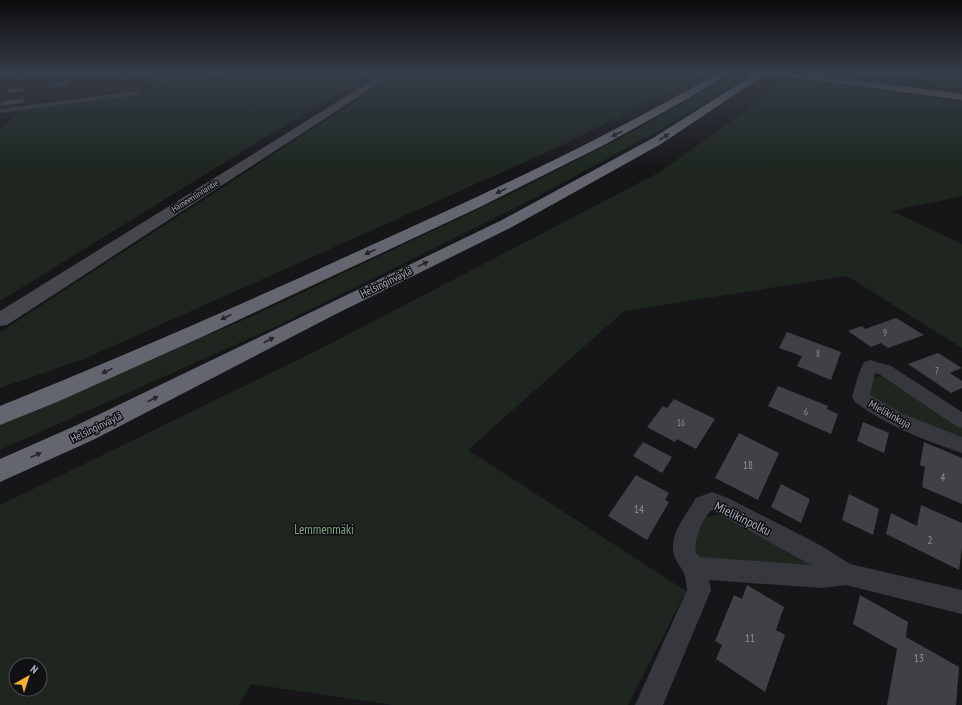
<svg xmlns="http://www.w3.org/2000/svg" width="962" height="705" font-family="'PT Sans Narrow',sans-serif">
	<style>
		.green { fill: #1e261f; fill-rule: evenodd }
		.building { fill: #404145 }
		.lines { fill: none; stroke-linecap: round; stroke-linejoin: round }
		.minor { fill: #37383d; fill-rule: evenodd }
		.secondary { fill: #45474d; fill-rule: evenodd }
		.primary { fill: #53555c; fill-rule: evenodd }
		.motorway { fill: #63666e; fill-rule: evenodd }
		.oneway { fill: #26262a }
		.labels { text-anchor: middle; stroke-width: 3; stroke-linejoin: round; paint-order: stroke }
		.far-street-label { font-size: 9px; fill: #a8adb8; stroke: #111113 }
		.number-label { font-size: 9px; fill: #8e929b }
		.street-label { font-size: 11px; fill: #a8adb8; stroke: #111113 }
		.near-number-label { font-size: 11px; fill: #8e929b }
		.near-street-label { font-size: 13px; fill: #a8adb8; stroke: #111113 }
		.near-park-label { font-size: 13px; fill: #7fa381; stroke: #111113 }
	</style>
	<rect width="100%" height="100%" fill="#161618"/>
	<g class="green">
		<path d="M 149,73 L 236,73 L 152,89 Z"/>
		<path d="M 252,73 L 370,73 L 0,301 L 0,129 L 22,110 L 165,91 L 198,85 Z"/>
		<path d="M 399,73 L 702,73 L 686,83 L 565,144 L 84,359 L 0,388 L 0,332 Z"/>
		<path d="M 733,73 L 751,73 L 742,80 L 660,130 L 529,201 L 275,327 L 0,450 L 0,425 L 257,314 L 510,194 L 644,126 Z"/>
		<path d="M 869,73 L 962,73 L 962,84 Z"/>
		<path d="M 790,79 L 962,103 L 962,196 L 892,211 L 962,244 L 962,348 L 847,276 L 624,311 L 468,450 L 686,591 L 628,705 L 393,705 L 251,684 L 239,705 L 0,705 L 0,505 L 322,348 L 660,172 ZM 16,665 L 40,665 L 40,689 L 16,689 Z"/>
		<path d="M 885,376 L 962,428 L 962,440 L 947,432 L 896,411 L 884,410 L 868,393 L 874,377 Z"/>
		<path d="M 719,514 L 813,564 L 812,569 L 706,560 L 694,554 L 691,545 L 706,517 Z"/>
	</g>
	<g class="building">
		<path d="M 18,73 L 33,73 L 33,74 L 17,76 Z"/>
		<path d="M 66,73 L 65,74 L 82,73 L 81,75 L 50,78 L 53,74 Z"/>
		<path d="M 134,75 L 135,77 L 121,79 L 120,76 Z"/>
		<path d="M 67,81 L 67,85 L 54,87 L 55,83 Z"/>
		<path d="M 25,88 L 24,91 L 8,93 L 9,89 Z"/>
		<path d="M 24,98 L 23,103 L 0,106 L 1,102 Z"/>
		<path d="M 896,318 L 924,335 L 888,348 L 881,343 L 871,347 L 848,331 L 862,326 L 865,329 Z"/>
		<path d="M 787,332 L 841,352 L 831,380 L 797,366 L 802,356 L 779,348 Z"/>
		<path d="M 938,353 L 962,368 L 950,373 L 962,381 L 962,388 L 951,393 L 908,364 Z"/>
		<path d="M 778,386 L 828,406 L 827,409 L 838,414 L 831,434 L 768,406 Z"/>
		<path d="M 674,399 L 715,419 L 696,449 L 677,439 L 675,442 L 647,427 L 663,406 L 667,408 Z"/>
		<path d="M 863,422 L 889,433 L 884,453 L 857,441 Z"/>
		<path d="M 739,433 L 779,453 L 758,500 L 715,478 Z"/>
		<path d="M 643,442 L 672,457 L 662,473 L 633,456 Z"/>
		<path d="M 924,442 L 962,458 L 962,504 L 922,487 L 925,467 L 920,465 Z"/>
		<path d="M 636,475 L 669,493 L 665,500 L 669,502 L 647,540 L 608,516 Z"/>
		<path d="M 781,484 L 810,499 L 801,523 L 771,507 Z"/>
		<path d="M 849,494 L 879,509 L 873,535 L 842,520 Z"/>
		<path d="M 921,505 L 962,523 L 962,547 L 959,570 L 886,534 L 891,513 L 917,526 Z"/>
		<path d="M 747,585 L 784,607 L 776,630 L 785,635 L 765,692 L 716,659 L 722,645 L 715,641 L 734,595 L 742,599 Z"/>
		<path d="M 860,595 L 908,622 L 906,637 L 959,667 L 956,705 L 887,705 L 897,649 L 853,624 Z"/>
	</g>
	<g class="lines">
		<g class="minor">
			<path d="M 135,91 L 139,93 L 138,95 L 0,113 L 0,109 Z"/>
			<path d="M 870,360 L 891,366 L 962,412 L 962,428 L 956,426 L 879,374 L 875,373 L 870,395 L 903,414 L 962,437 L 962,453 C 924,440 887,426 855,402 L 852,397 L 859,373 L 864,362 Z"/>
			<path d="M 712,492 L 728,498 L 820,545 L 850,564 L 962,590 L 962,614 L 846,585 L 822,588 L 709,580 L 711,590 L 663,705 L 635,705 L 687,590 C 686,585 686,578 684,574 C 682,567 676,563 674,555 C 668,535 687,514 696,498 ZM 712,510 L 804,561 L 811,565 L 700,557 L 696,553 C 693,541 703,517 712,510 Z"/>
		</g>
		<path class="secondary" d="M 384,73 L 395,73 L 7,325 L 0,326 L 0,311 Z"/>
		<path class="primary" d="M 777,73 L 801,73 L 962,94 L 962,100 L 782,76 Z"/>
		<g class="motorway">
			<path d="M 718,73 L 729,73 L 687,99 L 604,145 L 478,208 L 202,337 L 57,402 L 0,425 L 0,406 C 123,356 245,303 365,248 C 485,194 604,139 718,73 Z"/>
			<path d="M 756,73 L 767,73 L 661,144 L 512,227 L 332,316 L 95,439 L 0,482 L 0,459 L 77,425 L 500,221 L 653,138 Z"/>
		</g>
	</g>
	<defs><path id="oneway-solid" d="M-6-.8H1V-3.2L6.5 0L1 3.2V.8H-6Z"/></defs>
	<g class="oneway">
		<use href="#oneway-solid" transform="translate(617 134) rotate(153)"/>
		<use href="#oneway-solid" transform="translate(664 137) rotate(-33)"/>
		<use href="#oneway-solid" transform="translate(501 191) rotate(154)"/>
		<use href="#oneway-solid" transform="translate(370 252) rotate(155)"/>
		<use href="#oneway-solid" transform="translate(423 264) rotate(-26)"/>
		<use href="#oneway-solid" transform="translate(226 317) rotate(156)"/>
		<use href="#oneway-solid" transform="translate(269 340) rotate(-27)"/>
		<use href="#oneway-solid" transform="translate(107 371) rotate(156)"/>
		<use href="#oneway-solid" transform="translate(153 399) rotate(-27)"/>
		<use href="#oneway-solid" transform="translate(36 455) rotate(-24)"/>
	</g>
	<linearGradient id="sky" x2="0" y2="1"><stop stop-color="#0c0c0d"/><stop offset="0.43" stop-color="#363c48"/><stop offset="1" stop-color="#363c48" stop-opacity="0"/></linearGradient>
	<rect width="962" height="171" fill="url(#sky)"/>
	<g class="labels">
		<g class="far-street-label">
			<text transform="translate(195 196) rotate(-32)" y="3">Hämeenlinnantie</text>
		</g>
		<g class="number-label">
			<text x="885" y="336">9</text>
			<text x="818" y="357">8</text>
			<text x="937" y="374">7</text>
			<text x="806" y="415">6</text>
			<text x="681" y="426">16</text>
		</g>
		<g class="street-label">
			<text transform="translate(386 282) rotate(-26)" y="4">Helsinginväylä</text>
			<text transform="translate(890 414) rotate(29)" y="4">Mielikinkuja</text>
			<text transform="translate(96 427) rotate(-26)" y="4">Helsinginväylä</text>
		</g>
		<g class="near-number-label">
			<text x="748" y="469">18</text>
			<text x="943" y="481">4</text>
			<text x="639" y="513">14</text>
			<text x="930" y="544">2</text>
			<text x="750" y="642">11</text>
			<text x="919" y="662">13</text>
		</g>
		<g class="near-street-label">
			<text transform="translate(743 518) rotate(26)" y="5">Mielikinpolku</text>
		</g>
		<g class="near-park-label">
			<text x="324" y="534">Lemmenmäki</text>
		</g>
	</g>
	<g transform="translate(28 677) rotate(39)"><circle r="19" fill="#111113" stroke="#4d4f55"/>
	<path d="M0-3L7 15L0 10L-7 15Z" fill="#f2b134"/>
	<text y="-6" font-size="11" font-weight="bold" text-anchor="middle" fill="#a8adb8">N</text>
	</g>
</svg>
